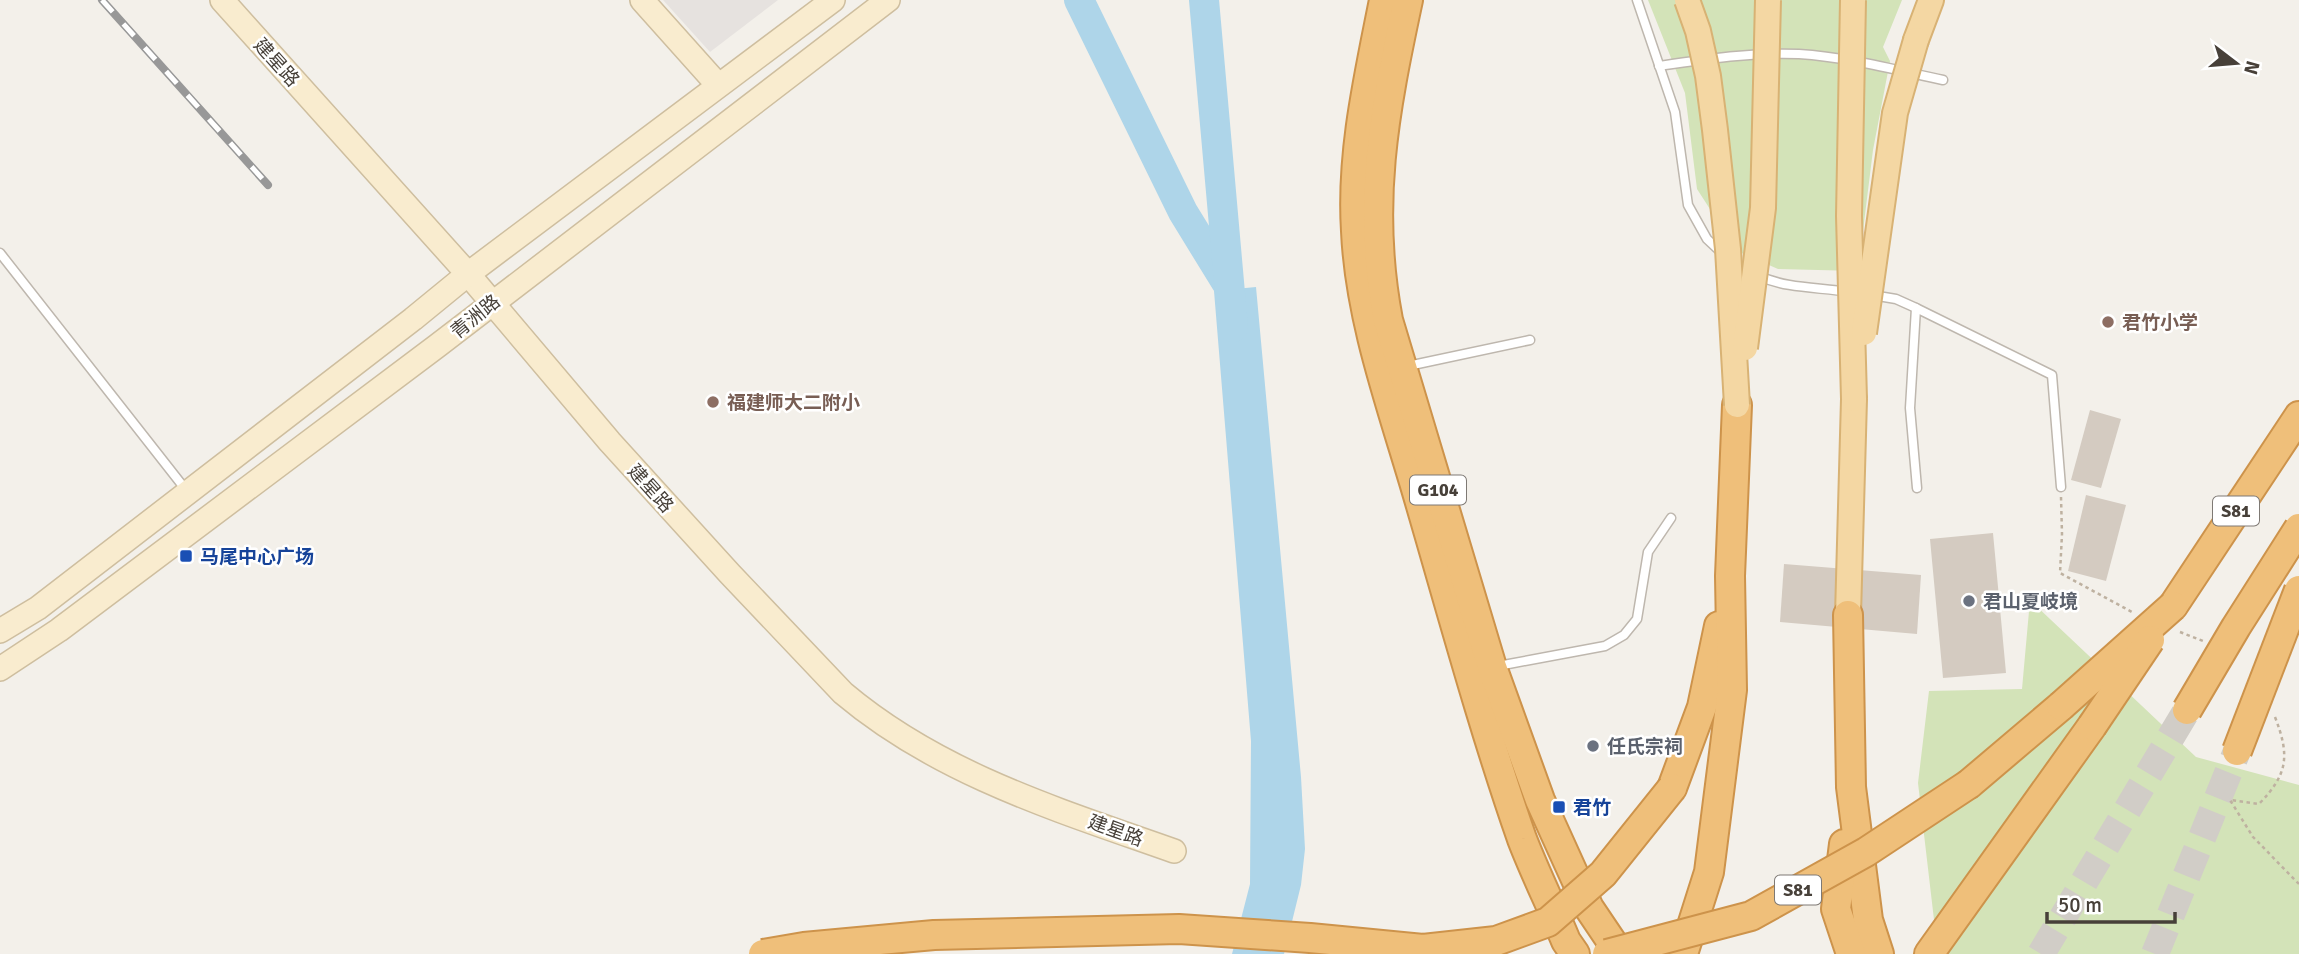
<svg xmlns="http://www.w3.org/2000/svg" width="2299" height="954" font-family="Signika,'Noto Sans SC',sans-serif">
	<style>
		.industrial { fill: #e6e2df }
		.green { fill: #d3e3b8 }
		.water { fill: #aed5e9 }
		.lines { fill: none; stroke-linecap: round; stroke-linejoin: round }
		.river { stroke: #aed5e9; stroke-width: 30 }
		.building { fill: #d4cbc1 }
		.highway-tunnel { stroke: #d1cdc7; stroke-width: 28; stroke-dasharray: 28 14; stroke-linecap: butt }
		.lane-casing { stroke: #beb7ae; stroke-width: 11 }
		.secondary-casing { stroke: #cebe9f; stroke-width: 26 }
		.primary-casing { stroke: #d8b274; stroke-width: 28 }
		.highway-casing { stroke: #cd934b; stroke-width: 32 }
		.path { stroke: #beb1a0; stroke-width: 2.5; stroke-dasharray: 3.5 3.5; stroke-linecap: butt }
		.lane { stroke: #fff; stroke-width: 8 }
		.secondary { stroke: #f9eccf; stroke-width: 23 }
		.primary { stroke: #f4d7a3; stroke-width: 24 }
		.highway { stroke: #efbf7a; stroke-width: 28 }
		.rail-casing { stroke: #989898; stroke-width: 8 }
		.rail { stroke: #fff; stroke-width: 5; stroke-dasharray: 16; stroke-linecap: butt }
		.primary-bridge-casing { stroke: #d8b274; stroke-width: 28; stroke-linecap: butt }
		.highway-bridge-casing { stroke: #cd934b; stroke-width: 32; stroke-linecap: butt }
		.primary-bridge { stroke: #f4d7a3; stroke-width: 24 }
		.highway-bridge { stroke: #efbf7a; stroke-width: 28 }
		.education-dot { fill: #8d6e63; stroke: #fff; stroke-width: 2.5 }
		.transit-dot { fill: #1a4fb4; stroke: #fff; stroke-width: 2.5 }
		.worship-dot { fill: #6b7280; stroke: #fff; stroke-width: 2.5 }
		.labels { text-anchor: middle; stroke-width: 5; stroke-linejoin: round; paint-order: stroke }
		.shield { fill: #fff; stroke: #7e7974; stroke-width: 2 }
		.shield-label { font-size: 18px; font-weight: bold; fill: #474039 }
		.street-label { font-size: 19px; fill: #474039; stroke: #fff }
		.education-label { font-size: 19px; font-weight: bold; fill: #785e54; stroke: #fff; text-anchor: start }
		.transit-label { font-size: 19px; font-weight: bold; fill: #164399; stroke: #fff; text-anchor: start }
		.worship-label { font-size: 19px; font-weight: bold; fill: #5b616d; stroke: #fff; text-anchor: start }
	</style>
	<rect width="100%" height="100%" fill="#f3f0ea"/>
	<path class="industrial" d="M 663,0 L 778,0 L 710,52 Z"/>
	<g class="green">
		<path d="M 1648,0 L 1902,0 L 1883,47 L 1890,61 L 1873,150 L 1858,271 L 1778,269 L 1737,251 L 1697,189 L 1685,93 Z"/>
		<path d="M 2030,600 L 2196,757 L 2299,785 L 2299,954 L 1938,954 L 1918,783 L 1929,691 L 2022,689 Z"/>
	</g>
	<path class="water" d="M 1256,287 L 1301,777 L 1305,849 L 1301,885 L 1284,954 L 1232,954 L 1250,884 L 1251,741 L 1214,291 Z"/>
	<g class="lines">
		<g class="river">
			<path d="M 1079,0 L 1183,212 L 1226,282"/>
			<path d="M 1204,0 L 1233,327"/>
		</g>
	</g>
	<g class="building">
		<path d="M 2090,410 L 2121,419 L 2101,488 L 2071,480 Z"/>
		<path d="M 2086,495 L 2126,505 L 2106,581 L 2068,571 Z"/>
		<path d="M 1993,533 L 2006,673 L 1943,678 L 1930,539 Z"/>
		<path d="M 1784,564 L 1921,575 L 1917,634 L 1780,622 Z"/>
	</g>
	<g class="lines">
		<g class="highway-tunnel">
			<path d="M 2041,954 L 2187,710"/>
			<path d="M 2155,954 L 2237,751"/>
		</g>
		<defs>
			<g id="lane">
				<path d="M 1637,0 L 1675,112 L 1688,205 L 1707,239 L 1722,253"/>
				<path d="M 1659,66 C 1706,59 1752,52 1799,54 C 1847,57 1896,70 1943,80"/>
				<path d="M 0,253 L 186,490"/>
				<path d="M 1759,276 C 1788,289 1819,287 1849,292"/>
				<path d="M 1872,295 L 1896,299 L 1916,308"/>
				<path d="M 1408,366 L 1530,340"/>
				<path d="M 1917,488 L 1910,408 L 1916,308 L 2052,375 L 2061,487"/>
				<path d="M 1498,666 L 1605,646 L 1624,635 L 1637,619 L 1648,552 L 1671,518"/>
			</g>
			<g id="secondary">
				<path d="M 222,0 L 468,274 L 610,442 L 730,574 L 843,693 C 939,774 1058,810 1174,851"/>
				<path d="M 642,0 L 718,85"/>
				<path d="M 0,631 L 38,608 L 413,319 L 468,274 L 833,0"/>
				<path d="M 0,669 L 59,630 L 437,346 L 888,0"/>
			</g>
			<g id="primary">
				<path d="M 1916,40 L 1931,0"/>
				<path d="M 1848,615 L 1854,399"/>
			</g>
			<g id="highway">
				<path d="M 1384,0 C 1369,76 1351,153 1356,231 C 1360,322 1394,412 1419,499 C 1452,612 1483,727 1522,839 C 1535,873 1552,907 1566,941 L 1575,954"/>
				<path d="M 1408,0 C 1384,112 1366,205 1388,320 L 1492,667 L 1540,800 L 1589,908 L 1620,954"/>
				<path d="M 2173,606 L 2299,416"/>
				<path d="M 1848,615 L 1851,787 L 1868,920 L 1879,954"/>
				<path d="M 1969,784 L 2061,706"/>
				<path d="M 1672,788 L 1702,707 L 1719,626"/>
				<path d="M 1844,844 L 1836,909 L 1851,954"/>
				<path d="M 1683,954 L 1709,872 L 1732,690 L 1730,576 L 1737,405"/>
				<path d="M 1929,954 L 2092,726"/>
			</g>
		</defs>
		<use href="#lane" class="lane-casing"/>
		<use href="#secondary" class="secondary-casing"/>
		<use href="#primary" class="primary-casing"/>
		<use href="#highway" class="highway-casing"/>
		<g class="path">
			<path d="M 2061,497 L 2062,534 L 2060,573 L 2132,612"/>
			<path d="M 2180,632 L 2203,641"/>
			<path d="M 2275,717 C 2290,756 2288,774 2259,804 L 2230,800 L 2253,837 L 2299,884"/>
		</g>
		<use href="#lane" class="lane"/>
		<use href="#secondary" class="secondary"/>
		<use href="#primary" class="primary"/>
		<use href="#highway" class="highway"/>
		<defs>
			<path id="rail" d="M 102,0 L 268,185"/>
		</defs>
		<use href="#rail" class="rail-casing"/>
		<use href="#rail" class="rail"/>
		<defs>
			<g id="primary-bridge">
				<path d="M 1687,0 L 1698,31 L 1708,76 L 1715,130 L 1728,249 L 1737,405"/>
				<path d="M 1853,0 L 1849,216 L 1854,399"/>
				<path d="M 1864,333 L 1895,113 L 1916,40"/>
				<path d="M 1745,348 L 1763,208 L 1768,0"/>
			</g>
			<g id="highway-bridge">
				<path d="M 2061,706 L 2173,606"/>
				<path d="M 2187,710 L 2236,627 L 2299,528"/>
				<path d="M 2092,726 L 2150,640"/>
				<path d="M 2237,751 L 2299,590"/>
				<path d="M 763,954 L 804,947 L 934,935 L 1179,929 L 1310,938 L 1423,949 L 1496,941 L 1548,922 L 1603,874 L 1672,788"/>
				<path d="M 1607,954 L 1751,916 L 1866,852 L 1969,784"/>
			</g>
		</defs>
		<use href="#primary-bridge" class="primary-bridge-casing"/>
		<use href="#highway-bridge" class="highway-bridge-casing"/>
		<use href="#primary-bridge" class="primary-bridge"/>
		<use href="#highway-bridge" class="highway-bridge"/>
	</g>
	<g class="education-dot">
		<circle cx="2108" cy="322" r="7"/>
		<circle cx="713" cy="402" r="7"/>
	</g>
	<g class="transit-dot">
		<rect x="179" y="549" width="14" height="14" rx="3.5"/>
		<rect x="1552" y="800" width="14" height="14" rx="3.5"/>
	</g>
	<g class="worship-dot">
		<circle cx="1969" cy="601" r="7"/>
		<circle cx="1593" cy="746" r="7"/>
	</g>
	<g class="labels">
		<g class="shield">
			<rect x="1410" y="475.5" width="56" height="29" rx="5"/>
			<rect x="2213" y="496.5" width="46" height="29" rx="5"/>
			<rect x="1775" y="875.5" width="46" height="29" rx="5"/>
		</g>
		<g class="shield-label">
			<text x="1438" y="496">G104</text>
			<text x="2236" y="517">S81</text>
			<text x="1798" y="896">S81</text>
		</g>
		<g class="street-label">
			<text transform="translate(277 62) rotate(48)" y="7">建星路</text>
			<text transform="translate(475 316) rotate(-39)" y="7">青洲路</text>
			<text transform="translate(651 488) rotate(48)" y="7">建星路</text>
			<text transform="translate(1116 830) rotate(20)" y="7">建星路</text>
		</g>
		<g class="education-label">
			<text x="2122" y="329">君竹小学</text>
			<text x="727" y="409">福建师大二附小</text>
		</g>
		<g class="transit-label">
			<text x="200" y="563">马尾中心广场</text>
			<text x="1573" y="814">君竹</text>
		</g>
		<g class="worship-label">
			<text x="1983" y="608">君山夏岐境</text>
			<text x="1607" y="753">任氏宗祠</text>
		</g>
	</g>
	<g transform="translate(2236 63) rotate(106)" stroke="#ffffff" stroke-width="5" paint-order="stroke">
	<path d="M0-5L12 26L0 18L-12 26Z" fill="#474039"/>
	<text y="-10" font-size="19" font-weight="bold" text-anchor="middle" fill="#474039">N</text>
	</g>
	<path d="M2047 912v10h128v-10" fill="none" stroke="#474039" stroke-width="3.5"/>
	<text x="2058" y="912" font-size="21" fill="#474039" stroke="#ffffff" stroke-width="5" paint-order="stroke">50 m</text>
</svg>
